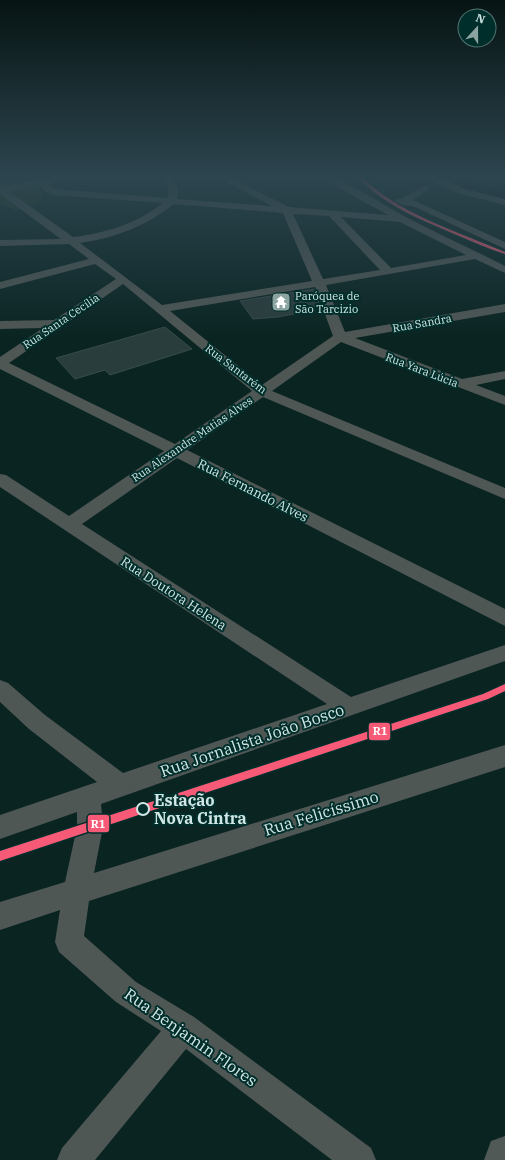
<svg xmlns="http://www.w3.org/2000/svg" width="505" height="1160" font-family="'IBM Plex Serif',serif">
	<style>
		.green { fill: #1f391b }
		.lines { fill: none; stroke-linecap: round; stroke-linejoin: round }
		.river { fill: #01131d; fill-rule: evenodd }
		.building { fill: #2a3d3d; stroke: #384b4c }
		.street { fill: #4f5755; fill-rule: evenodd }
		.secondary { fill: #505956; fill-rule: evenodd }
		.rail-1-casing { stroke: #002e2b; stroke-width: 3 }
		.rail-1 { fill: #f75a77; fill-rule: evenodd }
		.stop-dot { fill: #002e2b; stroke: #d1e7e5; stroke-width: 2 }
		.labels { text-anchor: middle; stroke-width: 4; stroke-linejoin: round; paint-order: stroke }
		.far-poi-label { font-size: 11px; fill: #d1e7e5; stroke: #002e2b; text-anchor: start }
		.far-street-label { font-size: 11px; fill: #d1e7e5; stroke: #002e2b }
		.street-label { font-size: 13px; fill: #d1e7e5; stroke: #002e2b }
		.near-street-label { font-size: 16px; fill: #d1e7e5; stroke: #002e2b }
		.near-stop-label { font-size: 16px; font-weight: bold; fill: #d1e7e5; stroke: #002e2b; text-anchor: start }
		.line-badge { stroke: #002e2b; stroke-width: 1.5 }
		.badge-label { font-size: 11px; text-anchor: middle; font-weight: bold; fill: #fff }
	</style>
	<rect width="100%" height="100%" fill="#0a2422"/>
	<path class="green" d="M 0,178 L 34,181 L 39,185 L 43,197 L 37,203 L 16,210 L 0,204 Z"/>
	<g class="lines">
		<path class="river" d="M 435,175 L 454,175 L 505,192 L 505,200 L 458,187 L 437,178 Z"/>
	</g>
	<g class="building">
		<path d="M 314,289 L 320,306 L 299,313 L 278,317 L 253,319 L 240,301 Z"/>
		<path d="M 165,327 L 192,349 L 110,375 L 105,370 L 75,379 L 56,358 Z"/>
	</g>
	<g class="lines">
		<g class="street">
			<path d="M 59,175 L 76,175 L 51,182 L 50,187 L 54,189 L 168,198 L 168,188 L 161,175 L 170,175 L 178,188 L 177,199 L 272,206 L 214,175 L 225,175 L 289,207 L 388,215 L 315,175 C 342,175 381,204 406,217 C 438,234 472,249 505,266 L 505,273 L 475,259 L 326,285 L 345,332 L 505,304 L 505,312 L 355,338 L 462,379 L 505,371 L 505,379 L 476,385 L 505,396 L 505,405 L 341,342 L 272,391 L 505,488 L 505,499 L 263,397 L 187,450 L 505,609 L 505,626 L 177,458 L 82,524 L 351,697 L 505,645 L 505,661 L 101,804 L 103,827 L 94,873 L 505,745 L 505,767 L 89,901 L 84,936 L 136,982 L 194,1017 L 371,1148 L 376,1160 L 332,1160 L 186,1049 L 95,1160 L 57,1160 L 62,1148 L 161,1031 L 116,1002 L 59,952 L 55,942 L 60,910 L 0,930 L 0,902 L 65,882 L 77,827 L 77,812 L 0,839 L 0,815 L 97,782 L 29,729 L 0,702 L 0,680 L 8,683 L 45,715 L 123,773 L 327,704 L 0,487 L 0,474 L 6,475 L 69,516 L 164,451 L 0,369 L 0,357 L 43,328 L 0,329 L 0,321 L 54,320 L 116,279 L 95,264 L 0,289 L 0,282 L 89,259 L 69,244 L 0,246 L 0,240 L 61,239 L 0,194 L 0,186 L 4,187 ZM 40,185 L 43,190 L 52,195 L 163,203 C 136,224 106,233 73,237 L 10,192 ZM 174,204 L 283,213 L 312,281 L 162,305 L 80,243 C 115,238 146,226 174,204 ZM 293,214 L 329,216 L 380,270 L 323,279 ZM 341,217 L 400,222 L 466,255 L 391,268 ZM 123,284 L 252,391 L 175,444 L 9,363 ZM 315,287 L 333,336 L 262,385 L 170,311 Z"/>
			<path d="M 425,185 L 428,186 L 428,190 L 413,200 L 505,242 L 505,249 L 415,207 C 408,205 397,205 393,202 L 395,200 L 403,198 Z"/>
		</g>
		<g class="secondary">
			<path d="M 420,175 L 434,175 L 465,189 L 505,199 L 505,205 L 457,193 Z"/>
			<path d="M 505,1136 L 505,1160 L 484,1160 L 491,1141 Z"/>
		</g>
		<defs>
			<g id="rail-1">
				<path d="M 356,175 L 360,175 C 392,211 461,233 505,252 L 505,254 C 489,249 474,242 459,236 C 424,221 382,205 356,175 Z"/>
				<path d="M 505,684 L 505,691 L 488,699 L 0,861 L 0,851 L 483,694 Z"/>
			</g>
		</defs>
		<use href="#rail-1" class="rail-1-casing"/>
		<use href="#rail-1" class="rail-1"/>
	</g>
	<linearGradient id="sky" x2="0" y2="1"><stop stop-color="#061413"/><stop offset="0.52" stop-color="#2d454f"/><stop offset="1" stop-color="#2d454f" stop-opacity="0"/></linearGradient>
	<rect width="505" height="338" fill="url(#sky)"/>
	<defs>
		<symbol id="temple-square" viewBox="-11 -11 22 22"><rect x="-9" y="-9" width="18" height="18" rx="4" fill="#8ba3a1" stroke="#002e2b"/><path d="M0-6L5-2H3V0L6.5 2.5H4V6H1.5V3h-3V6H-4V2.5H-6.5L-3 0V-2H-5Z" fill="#fff"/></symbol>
	</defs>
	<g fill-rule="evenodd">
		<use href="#temple-square" x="270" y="291" width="22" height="22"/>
	</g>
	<circle class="stop-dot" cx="143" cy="809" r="6"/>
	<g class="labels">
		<g class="far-poi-label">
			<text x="295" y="300">Paróquea de<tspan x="295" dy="13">São Tarcizio</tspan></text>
		</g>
		<g class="far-street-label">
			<text transform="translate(61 321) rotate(-34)" y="4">Rua Santa Cecília</text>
			<text transform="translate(422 323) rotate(-10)" y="4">Rua Sandra</text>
			<text transform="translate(236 369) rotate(37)" y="4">Rua Santarém</text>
			<text transform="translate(422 370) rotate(21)" y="4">Rua Yara Lúcia</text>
			<text transform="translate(192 439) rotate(-34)" y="4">Rua Alexandre Matias Alves</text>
		</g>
		<g class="street-label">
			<text transform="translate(253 490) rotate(27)" y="5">Rua Fernando Alves</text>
			<text transform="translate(174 593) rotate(33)" y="5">Rua Doutora Helena</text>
		</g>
		<g class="near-street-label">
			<text transform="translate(252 740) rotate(-19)" y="6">Rua Jornalista João Bosco</text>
			<text transform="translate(321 813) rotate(-17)" y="6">Rua Felicíssimo</text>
			<text transform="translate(191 1037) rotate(35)" y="6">Rua Benjamin Flores</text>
		</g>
		<g class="near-stop-label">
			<text x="154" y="806">Estação<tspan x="154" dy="18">Nova Cintra</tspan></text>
		</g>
	</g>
	<g class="line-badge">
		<rect x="368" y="722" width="23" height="19" rx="4" fill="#f75a77"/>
		<rect x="87" y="814" width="23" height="19" rx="4" fill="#f75a77"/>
	</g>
	<g class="badge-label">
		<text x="380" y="735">R1</text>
		<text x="98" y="828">R1</text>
	</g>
	<g transform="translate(477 28) rotate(21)"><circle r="19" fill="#002e2b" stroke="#547875"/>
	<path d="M0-3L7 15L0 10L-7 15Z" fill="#8ba3a1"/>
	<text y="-6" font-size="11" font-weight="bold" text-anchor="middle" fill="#d1e7e5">N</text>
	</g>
</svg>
